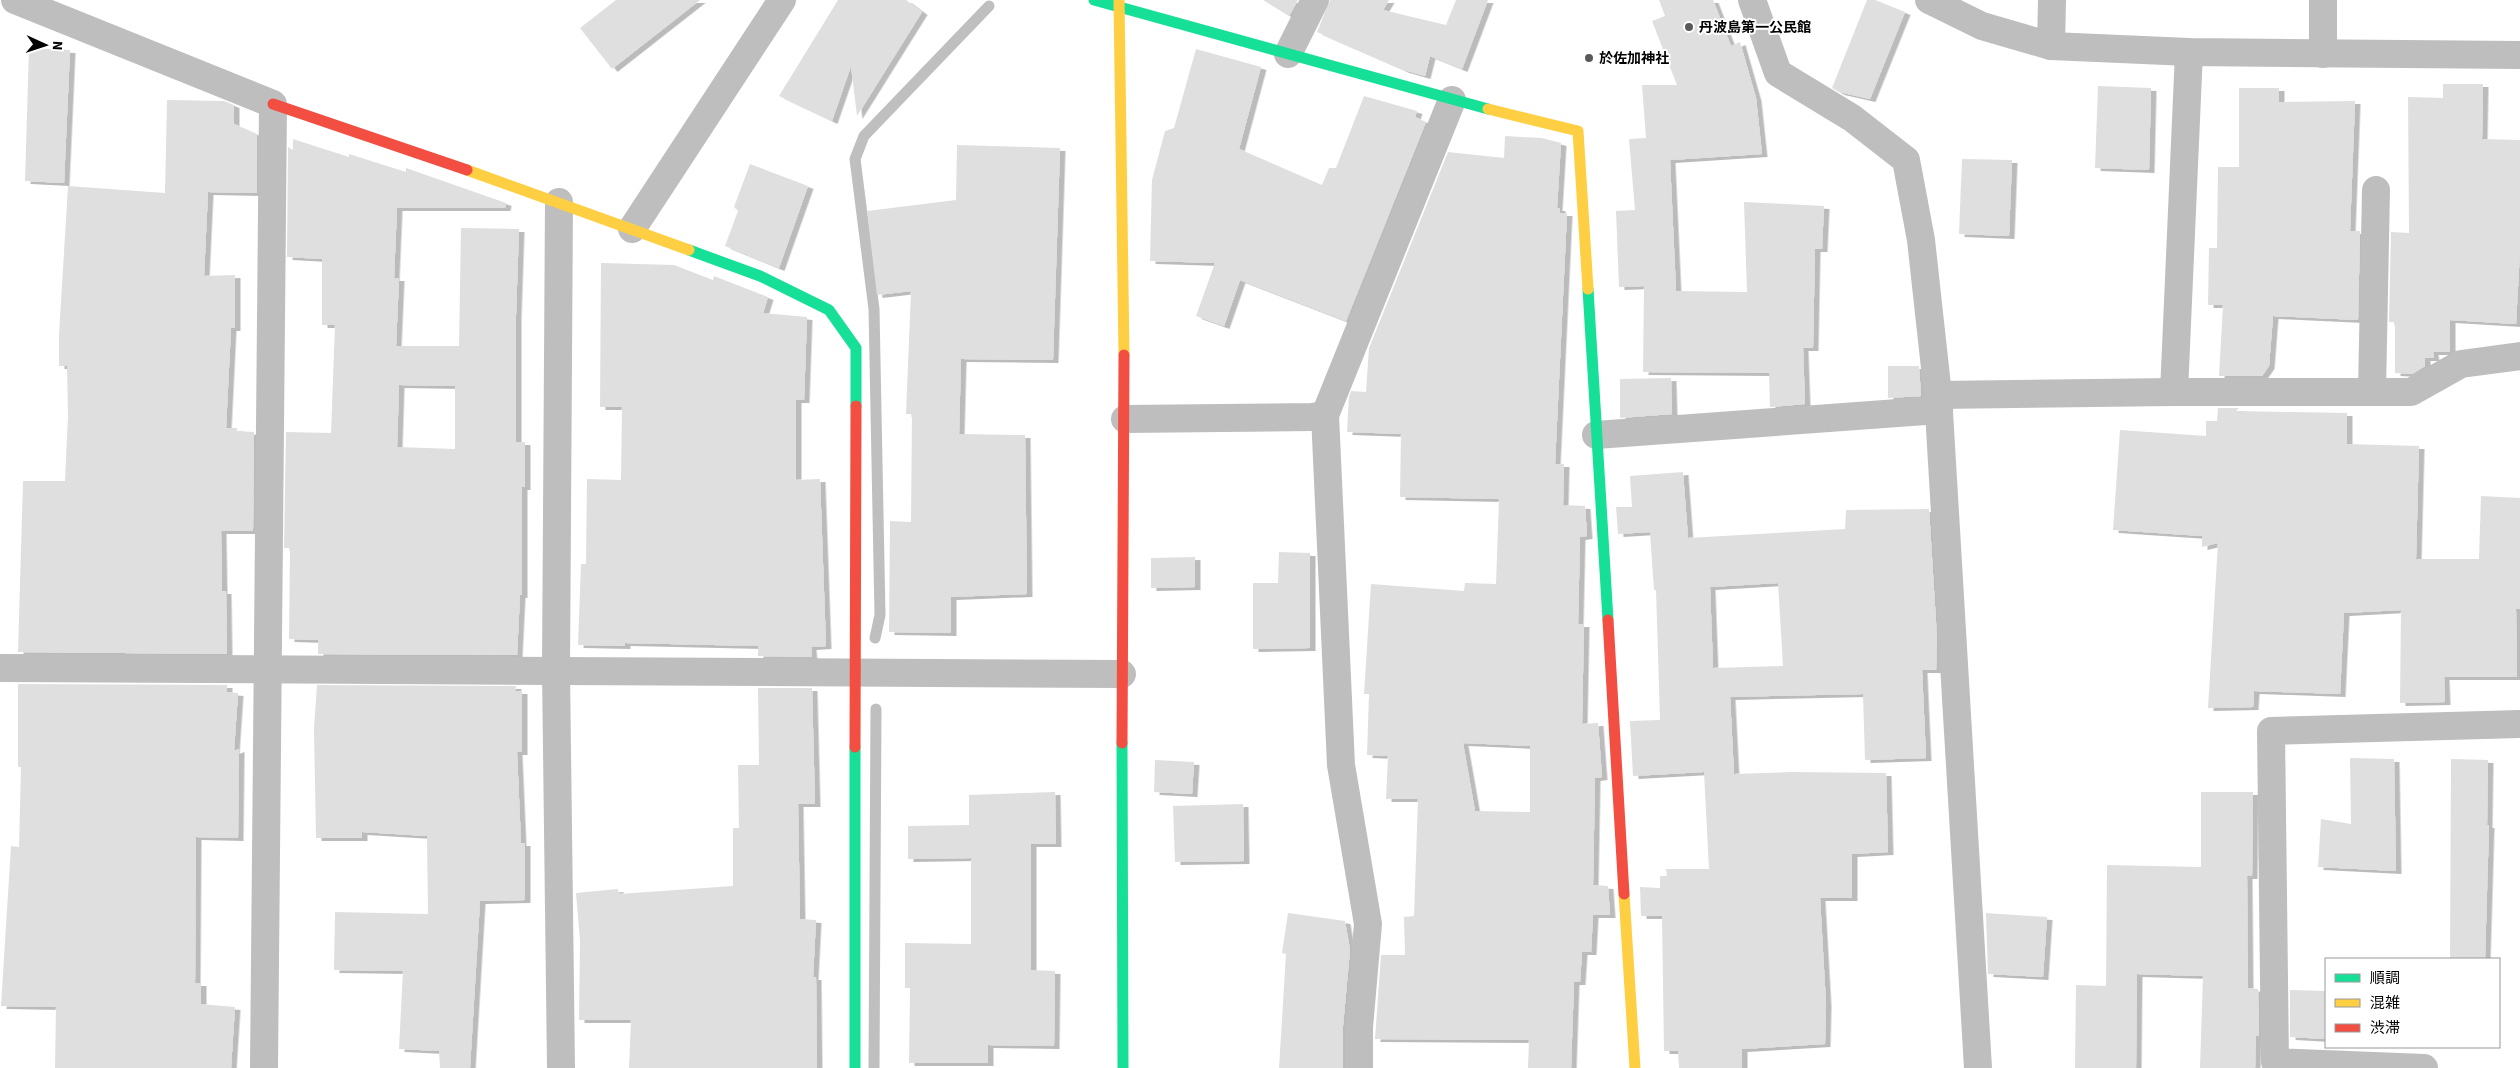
<svg xmlns="http://www.w3.org/2000/svg" width="2520" height="1068" font-family="'Source Sans 3','Noto Sans JP',sans-serif">
	<style>
		.lines { fill: none; stroke-linecap: round; stroke-linejoin: round }
		.stream { stroke: #bfbfbf; stroke-width: 11 }
		.building { fill: #dfdfdf; fill-rule: evenodd; filter: url(#shadow) }
		.street { stroke: #bebebe; stroke-width: 28 }
		.fast { stroke: #16e098; stroke-width: 11 }
		.slow { stroke: #ffcf43; stroke-width: 11 }
		.jam { stroke: #f24e42; stroke-width: 11 }
		.poi-dot { fill: #595959; stroke: #fff; stroke-width: 2 }
		.labels { text-anchor: middle; stroke-width: 4; stroke-linejoin: round; paint-order: stroke }
		.poi-label { font-size: 14px; font-weight: bold; fill: #000; stroke: #fff; text-anchor: start }
	</style>
	<defs>
		<filter id="shadow"><feDropShadow dx="5.5" dy="3" stdDeviation="0" flood-color="#0004"/></filter>
	</defs>
	<rect width="100%" height="100%" fill="#fff"/>
	<g class="lines">
		<g class="stream">
			<path d="M 875,638 L 880,615 L 874,309 L 855,159 L 864,136 L 989,6"/>
			<path d="M 874,1068 L 876,709"/>
		</g>
	</g>
	<g class="building">
		<path d="M 616,0 L 700,0 L 612,69 L 580,28 Z"/>
		<path d="M 838,0 L 906,0 L 922,12 L 857,116 L 851,66 L 832,121 L 779,96 Z"/>
		<path d="M 1263,0 L 1298,0 L 1289,16 Z"/>
		<path d="M 1330,0 L 1389,0 L 1383,10 L 1446,25 L 1456,0 L 1488,0 L 1462,69 L 1430,56 L 1425,76 L 1404,70 L 1317,32 Z"/>
		<path d="M 1659,0 L 1713,0 L 1731,46 L 1740,42 L 1756,98 L 1762,154 L 1670,160 L 1676,291 L 1747,292 L 1744,202 L 1824,206 L 1822,249 L 1815,249 L 1813,348 L 1803,348 L 1805,404 L 1770,407 L 1769,373 L 1643,372 L 1644,286 L 1619,287 L 1616,211 L 1635,210 L 1629,139 L 1646,138 L 1642,85 L 1677,85 L 1652,21 L 1665,16 Z"/>
		<path d="M 1867,0 L 1875,0 L 1905,12 L 1870,99 L 1839,92 L 1832,88 Z"/>
		<path d="M 29,48 L 70,50 L 64,183 L 25,181 Z"/>
		<path d="M 1196,49 L 1261,67 L 1239,149 L 1322,185 L 1329,168 L 1336,168 L 1364,96 L 1417,111 L 1415,117 L 1426,122 L 1346,321 L 1240,280 L 1224,326 L 1196,316 L 1215,263 L 1150,261 L 1152,180 L 1165,131 L 1174,128 Z"/>
		<path d="M 2443,84 L 2483,84 L 2482,139 L 2520,140 L 2520,250 L 2516,324 L 2450,320 L 2450,352 L 2433,352 L 2434,358 L 2425,358 L 2425,366 L 2412,374 L 2395,373 L 2395,322 L 2389,322 L 2391,232 L 2409,233 L 2408,97 L 2443,98 Z"/>
		<path d="M 2098,86 L 2151,88 L 2149,170 L 2095,168 Z"/>
		<path d="M 2239,88 L 2279,88 L 2279,102 L 2355,101 L 2350,231 L 2360,231 L 2358,320 L 2273,316 L 2269,366 L 2262,376 L 2219,376 L 2223,305 L 2208,305 L 2209,248 L 2217,248 L 2218,167 L 2239,167 Z"/>
		<path d="M 167,100 L 224,101 L 234,105 L 234,124 L 257,134 L 257,193 L 208,192 L 204,276 L 235,275 L 235,328 L 231,328 L 226,428 L 237,428 L 237,431 L 254,432 L 253,531 L 221,531 L 222,591 L 226,591 L 227,654 L 18,652 L 23,481 L 65,481 L 68,416 L 67,366 L 59,366 L 59,335 L 68,186 L 165,193 Z"/>
		<path d="M 1505,136 L 1542,138 L 1561,143 L 1557,208 L 1560,208 L 1560,213 L 1567,213 L 1555,464 L 1564,464 L 1563,505 L 1585,506 L 1587,536 L 1580,537 L 1578,624 L 1584,624 L 1582,724 L 1598,723 L 1602,777 L 1595,778 L 1593,885 L 1608,886 L 1610,915 L 1593,915 L 1591,952 L 1582,952 L 1580,982 L 1574,982 L 1571,1068 L 1528,1068 L 1529,1040 L 1375,1039 L 1381,955 L 1405,955 L 1404,917 L 1414,916 L 1418,799 L 1386,799 L 1388,756 L 1367,755 L 1369,694 L 1364,694 L 1371,584 L 1464,591 L 1465,583 L 1496,584 L 1499,499 L 1400,497 L 1401,434 L 1347,432 L 1349,397 L 1351,391 L 1366,392 L 1369,348 L 1448,152 L 1504,158 ZM 1463,743 L 1530,746 L 1530,812 L 1475,811 Z"/>
		<path d="M 293,139 L 349,157 L 349,154 L 406,172 L 406,168 L 506,203 L 505,208 L 397,208 L 394,278 L 399,278 L 396,346 L 459,346 L 461,228 L 519,229 L 516,315 L 516,442 L 525,442 L 525,487 L 522,487 L 522,595 L 520,595 L 517,655 L 318,654 L 318,640 L 289,639 L 290,548 L 284,548 L 286,432 L 331,433 L 335,325 L 322,325 L 322,259 L 287,257 L 288,147 L 293,150 ZM 399,385 L 455,386 L 455,449 L 397,447 Z"/>
		<path d="M 957,145 L 1060,148 L 1053,360 L 961,359 L 959,434 L 1025,435 L 1027,594 L 951,597 L 951,633 L 889,632 L 890,521 L 911,522 L 912,414 L 906,414 L 911,291 L 877,295 L 867,211 L 956,200 Z"/>
		<path d="M 1962,159 L 2012,160 L 2009,236 L 1959,234 Z"/>
		<path d="M 750,164 L 808,186 L 779,268 L 725,246 L 738,211 L 734,207 Z"/>
		<path d="M 601,263 L 674,265 L 713,280 L 714,276 L 768,297 L 763,313 L 807,317 L 804,400 L 796,400 L 796,480 L 820,479 L 826,646 L 811,647 L 812,657 L 758,656 L 758,646 L 625,643 L 625,646 L 578,645 L 581,564 L 586,564 L 587,479 L 621,480 L 622,407 L 600,407 Z"/>
		<path d="M 1888,366 L 1919,366 L 1921,396 L 1888,398 Z"/>
		<path d="M 1671,378 L 1672,414 L 1620,418 L 1620,379 Z"/>
		<path d="M 2218,408 L 2239,408 L 2236,411 L 2347,413 L 2347,444 L 2419,446 L 2416,559 L 2479,559 L 2481,496 L 2520,498 L 2520,609 L 2516,609 L 2517,677 L 2444,677 L 2445,702 L 2400,703 L 2401,610 L 2344,613 L 2340,694 L 2254,691 L 2253,707 L 2208,708 L 2218,543 L 2202,547 L 2202,536 L 2113,530 L 2120,430 L 2206,436 L 2206,421 L 2217,421 Z"/>
		<path d="M 1683,472 L 1688,538 L 1845,529 L 1846,510 L 1929,509 L 1937,638 L 1936,670 L 1922,670 L 1926,758 L 1865,760 L 1863,694 L 1730,697 L 1734,774 L 1791,772 L 1886,773 L 1888,852 L 1852,854 L 1852,898 L 1820,898 L 1826,1004 L 1825,1044 L 1742,1049 L 1742,1068 L 1679,1068 L 1678,1051 L 1664,1051 L 1662,916 L 1641,916 L 1640,887 L 1660,888 L 1660,876 L 1667,876 L 1666,869 L 1709,869 L 1704,772 L 1633,776 L 1630,721 L 1660,720 L 1656,590 L 1654,590 L 1650,532 L 1618,534 L 1616,507 L 1632,507 L 1630,476 ZM 1778,583 L 1783,666 L 1713,668 L 1710,587 Z"/>
		<path d="M 1279,552 L 1310,553 L 1310,648 L 1253,649 L 1253,583 L 1278,583 Z"/>
		<path d="M 1195,557 L 1195,587 L 1151,588 L 1151,558 Z"/>
		<path d="M 18,684 L 227,685 L 227,692 L 238,693 L 234,751 L 239,749 L 238,838 L 196,837 L 195,983 L 201,983 L 201,1004 L 235,1007 L 231,1068 L 55,1068 L 56,1007 L 1,1006 L 11,846 L 19,847 L 21,767 L 18,767 Z"/>
		<path d="M 317,685 L 516,686 L 515,691 L 522,691 L 522,752 L 517,752 L 521,843 L 525,843 L 525,900 L 480,901 L 470,1068 L 440,1068 L 439,1051 L 399,1049 L 403,971 L 334,970 L 335,912 L 428,914 L 427,836 L 362,832 L 362,838 L 316,838 L 314,728 Z"/>
		<path d="M 758,688 L 812,688 L 815,804 L 798,804 L 800,919 L 816,920 L 813,977 L 816,977 L 817,1068 L 629,1068 L 631,1020 L 579,1020 L 580,941 L 576,893 L 618,889 L 619,894 L 733,886 L 733,828 L 739,828 L 738,765 L 759,765 Z"/>
		<path d="M 2350,758 L 2394,759 L 2396,871 L 2318,867 L 2321,819 L 2351,824 Z"/>
		<path d="M 2451,759 L 2488,760 L 2487,825 L 2489,825 L 2485,959 L 2450,959 Z"/>
		<path d="M 1155,760 L 1194,762 L 1192,794 L 1154,792 Z"/>
		<path d="M 1055,792 L 1056,844 L 1031,844 L 1031,970 L 1055,971 L 1054,1046 L 988,1045 L 988,1063 L 909,1063 L 910,988 L 905,988 L 905,943 L 971,944 L 971,858 L 908,859 L 908,826 L 969,825 L 969,795 Z"/>
		<path d="M 2201,792 L 2253,792 L 2252,876 L 2247,876 L 2248,988 L 2258,989 L 2259,1036 L 2256,1036 L 2255,1068 L 2200,1068 L 2203,976 L 2137,974 L 2136,1068 L 2075,1068 L 2076,985 L 2106,986 L 2107,865 L 2201,867 Z"/>
		<path d="M 1243,804 L 1244,861 L 1175,862 L 1173,806 Z"/>
		<path d="M 1288,913 L 1345,921 L 1350,950 L 1343,1026 L 1343,1068 L 1279,1068 L 1286,954 L 1282,953 Z"/>
		<path d="M 1986,913 L 2047,917 L 2043,977 L 1988,974 Z"/>
		<path d="M 2290,990 L 2326,991 L 2326,1039 L 2290,1037 Z"/>
	</g>
	<g class="lines">
		<g class="street">
			<path d="M 15,0 L 273,104 L 264,1068"/>
			<path d="M 1752,0 L 1778,73 L 1852,118 L 1906,160 L 1921,240 L 1938,395 L 2174,392 L 2411,392 L 2461,364 L 2520,356"/>
			<path d="M 1929,0 L 1982,26 L 2051,46 L 2189,52 L 2520,55"/>
			<path d="M 2323,0 L 2323,54"/>
			<path d="M 2051,46 L 2052,0"/>
			<path d="M 1288,54 L 1315,0"/>
			<path d="M 559,202 L 556,670 L 561,1068"/>
			<path d="M 632,229 L 782,0"/>
			<path d="M 2174,392 L 2189,52"/>
			<path d="M 2372,392 L 2376,190"/>
			<path d="M 1938,395 L 1978,1068"/>
			<path d="M 1125,419 L 1311,417 L 1325,415"/>
			<path d="M 1596,435 L 1939,410"/>
			<path d="M 0,668 L 1122,674"/>
			<path d="M 1359,1068 L 1359,1027 L 1368,924 L 1341,765 L 1325,415 L 1452,100"/>
			<path d="M 2424,1068 L 2275,1062 L 2271,731 L 2520,724"/>
		</g>
		<g class="fast">
			<path d="M 1094,0 L 1488,109"/>
			<path d="M 689,250 L 760,276 L 829,310 L 856,348 L 856,406"/>
			<path d="M 1588,289 L 1608,620"/>
			<path d="M 1122,743 L 1123,1068"/>
			<path d="M 855,1068 L 855,747"/>
		</g>
		<g class="slow">
			<path d="M 1119,0 L 1124,355"/>
			<path d="M 1488,109 L 1578,131 L 1588,289"/>
			<path d="M 467,170 L 689,250"/>
			<path d="M 1624,894 L 1635,1068"/>
		</g>
		<g class="jam">
			<path d="M 273,104 L 467,170"/>
			<path d="M 1608,620 L 1624,894"/>
			<path d="M 1122,743 L 1124,355"/>
			<path d="M 855,747 L 856,406"/>
		</g>
	</g>
	<g class="poi-dot">
		<circle cx="1689" cy="27" r="5"/>
		<circle cx="1589" cy="58" r="5"/>
	</g>
	<g class="labels">
		<g class="poi-label">
			<text x="1699" y="32">丹波島第一公民館</text>
			<text x="1599" y="63">於佐加神社</text>
		</g>
	</g>
	<rect x="2325" y="958" width="175" height="90" fill="#ffffff" stroke="#999999"/>
	<rect x="2335" y="974" width="25" height="8" fill="#16e098" stroke="#999999"/>
	<text x="2370" y="983" font-size="15" fill="#000000">順調</text>
	<rect x="2335" y="999" width="25" height="8" fill="#ffcf43" stroke="#999999"/>
	<text x="2370" y="1008" font-size="15" fill="#000000">混雑</text>
	<rect x="2335" y="1024" width="25" height="8" fill="#f24e42" stroke="#999999"/>
	<text x="2370" y="1033" font-size="15" fill="#000000">渋滞</text>
	<g transform="translate(45 45) rotate(93)" stroke="#ffffff" stroke-width="4" paint-order="stroke">
	<path d="M0-4L9 19L0 12L-9 19Z" fill="#000000"/>
	<text y="-8" font-size="14" font-weight="bold" text-anchor="middle" fill="#000000">N</text>
	</g>
</svg>
